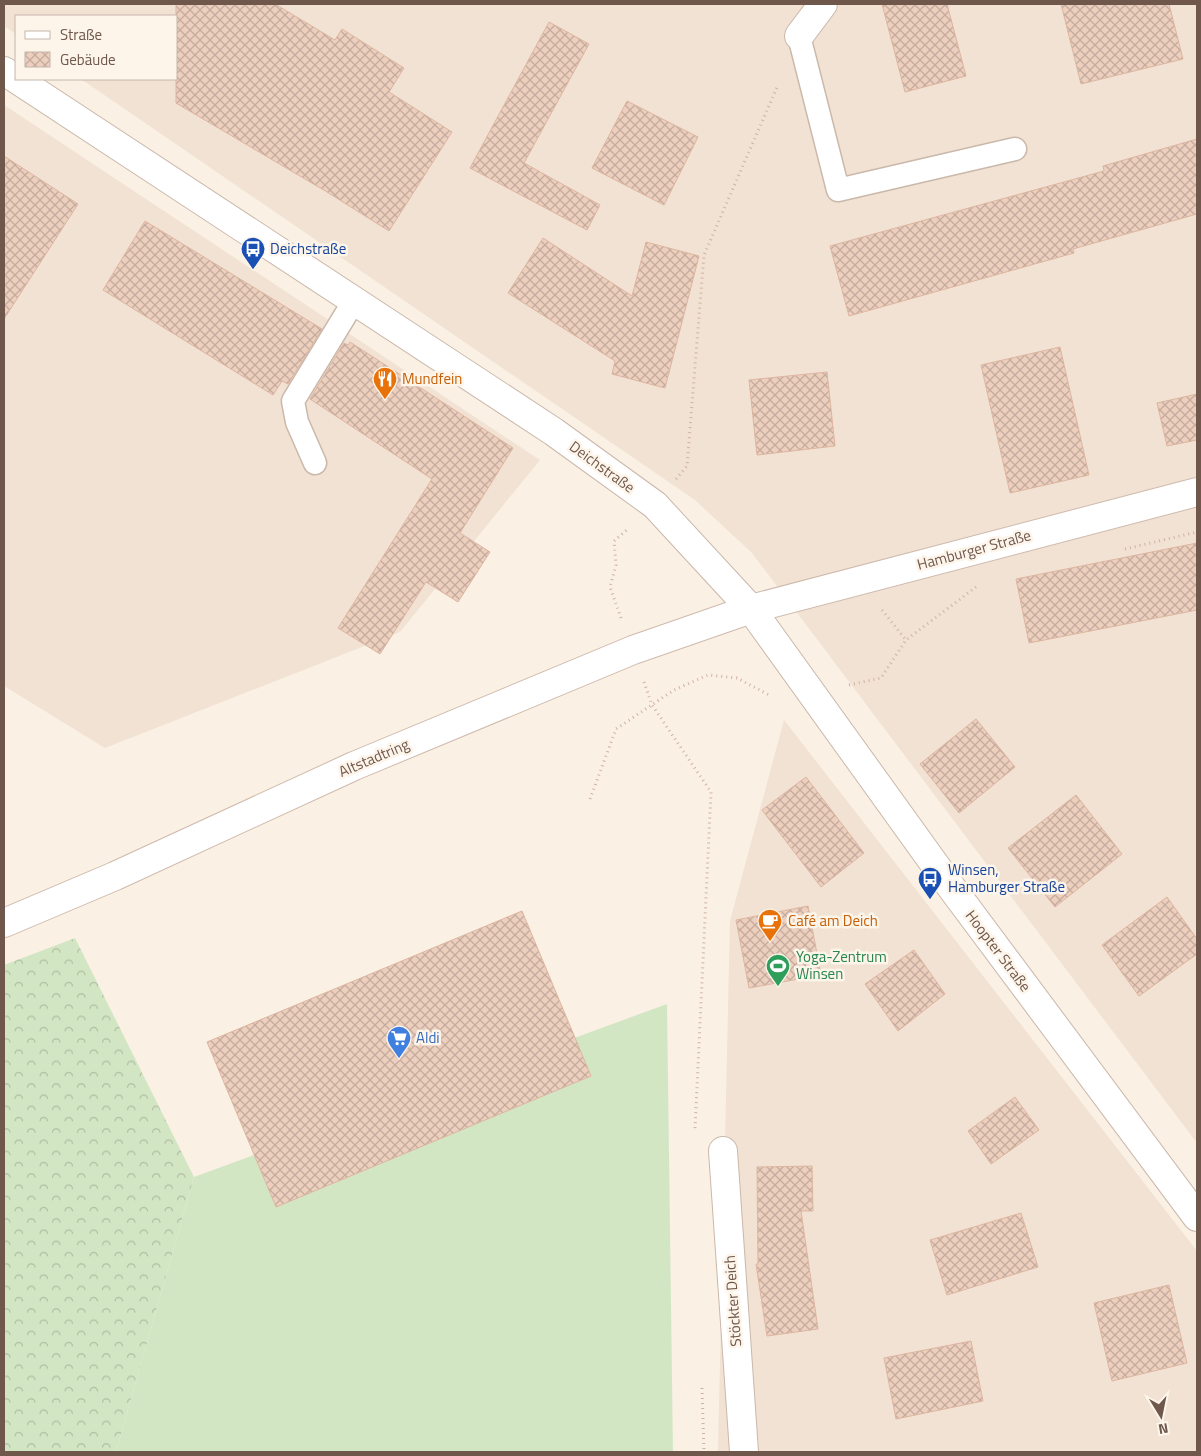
<svg xmlns="http://www.w3.org/2000/svg" width="1201" height="1456" font-family="'Titillium Web',sans-serif">
	<style>
		.residential { fill: #f1e2d3 }
		.grass { fill: #d3e6c4 }
		.forest { fill: url(#forest-crowns) }
		.building { fill: url(#building-cross-hatch); stroke: #deb5a0 }
		.lines { fill: none; stroke-linecap: round; stroke-linejoin: round }
		.service-casing { stroke: #cab8ab; stroke-width: 25 }
		.minor-casing { stroke: #cab8ab; stroke-width: 30 }
		.tertiary-casing { stroke: #cab8ab; stroke-width: 30 }
		.secondary-casing { stroke: #cfbaac; stroke-width: 30 }
		.path { stroke: #d1b2a2; stroke-width: 3; stroke-dasharray: 1 4; stroke-linecap: butt }
		.service { stroke: #fff; stroke-width: 22 }
		.minor { stroke: #fff; stroke-width: 28 }
		.tertiary { stroke: #fff; stroke-width: 28 }
		.secondary { stroke: #fff; stroke-width: 28 }
		.labels { text-anchor: middle; stroke-width: 5; stroke-linejoin: round; paint-order: stroke }
		.transit-label { font-size: 15px; fill: #164399; stroke: #fdf5ea; text-anchor: start }
		.food-label { font-size: 15px; fill: #c56008; stroke: #fdf5ea; text-anchor: start }
		.street-label { font-size: 15px; fill: #70574c; stroke: #fdf5ea }
		.leisure-label { font-size: 15px; fill: #27864d; stroke: #fdf5ea; text-anchor: start }
		.shop-label { font-size: 15px; fill: #366cbe; stroke: #fdf5ea; text-anchor: start }
	</style>
	<defs>
		<pattern id="forest-crowns" width="20" height="18" patternUnits="userSpaceOnUse" patternTransform="scale(1.25)"><rect width="20" height="18" fill="#d3e6c4"/><path d="M2 6a3 3 0 1 1 6 0M12 15a3 3 0 1 1 6 0" fill="none" stroke="#b0bda1"/></pattern>
		<pattern id="building-cross-hatch" width="8" height="8" patternUnits="userSpaceOnUse" patternTransform="scale(1.25)"><rect width="8" height="8" fill="#edcfbe"/><path d="M0 0l8 8M0 8l8-8" fill="none" stroke="#c4ab9d"/></pattern>
	</defs>
	<rect width="100%" height="100%" fill="#faf0e4"/>
	<g class="residential">
		<path d="M 4,4 L 1197,4 L 1197,1143 L 752,553 L 695,500 L 81,79 L 176,79 L 176,16 L 16,16 L 16,34 L 4,26 Z"/>
		<path d="M 4,105 L 540,460 L 400,632 L 105,748 L 4,686 Z"/>
		<path d="M 784,720 L 1197,1251 L 1197,1452 L 714,1452 L 718,1450 L 730,921 Z"/>
	</g>
	<path class="grass" d="M 667,1004 L 673,1452 L 116,1452 L 194,1177 Z"/>
	<path class="forest" d="M 75,938 L 194,1177 L 116,1452 L 4,1452 L 4,965 Z"/>
	<g class="building">
		<path d="M 176,4 L 275,4 L 335,40 L 342,29 L 404,68 L 389,92 L 452,132 L 389,231 L 327,192 L 176,103 Z"/>
		<path d="M 882,4 L 947,4 L 966,76 L 905,92 Z"/>
		<path d="M 1061,4 L 1169,4 L 1183,59 L 1081,84 Z"/>
		<path d="M 549,22 L 589,44 L 524,163 L 600,205 L 587,230 L 470,168 Z"/>
		<path d="M 627,101 L 698,137 L 664,205 L 592,168 Z"/>
		<path d="M 1197,139 L 1197,214 L 1073,249 L 1074,253 L 849,316 L 830,246 L 1104,171 L 1103,166 Z"/>
		<path d="M 4,156 L 78,204 L 4,319 Z"/>
		<path d="M 145,221 L 322,329 L 288,384 L 282,381 L 273,395 L 103,290 Z"/>
		<path d="M 543,238 L 632,296 L 646,242 L 699,256 L 665,388 L 612,374 L 615,361 L 508,293 Z"/>
		<path d="M 350,342 L 513,448 L 460,533 L 490,552 L 458,602 L 426,582 L 380,654 L 338,628 L 432,479 L 310,399 L 344,343 L 348,345 Z"/>
		<path d="M 1060,347 L 1089,475 L 1010,493 L 981,365 Z"/>
		<path d="M 827,372 L 835,446 L 757,455 L 749,380 Z"/>
		<path d="M 1197,394 L 1197,440 L 1167,446 L 1157,403 Z"/>
		<path d="M 1197,543 L 1197,610 L 1029,643 L 1016,579 Z"/>
		<path d="M 976,719 L 1015,767 L 959,813 L 920,764 Z"/>
		<path d="M 806,777 L 864,853 L 821,887 L 762,810 Z"/>
		<path d="M 1076,795 L 1122,854 L 1055,907 L 1008,848 Z"/>
		<path d="M 1167,897 L 1197,939 L 1197,954 L 1139,996 L 1102,945 Z"/>
		<path d="M 808,906 L 821,975 L 749,988 L 736,920 Z"/>
		<path d="M 522,911 L 591,1076 L 276,1207 L 207,1042 Z"/>
		<path d="M 914,950 L 945,994 L 898,1031 L 865,984 Z"/>
		<path d="M 1015,1097 L 1039,1130 L 991,1164 L 968,1131 Z"/>
		<path d="M 812,1166 L 813,1211 L 801,1211 L 818,1329 L 767,1336 L 756,1264 L 758,1264 L 757,1167 Z"/>
		<path d="M 1021,1213 L 1038,1267 L 947,1295 L 930,1240 Z"/>
		<path d="M 1169,1285 L 1187,1363 L 1112,1381 L 1094,1303 Z"/>
		<path d="M 971,1341 L 983,1401 L 896,1419 L 884,1358 Z"/>
	</g>
	<g class="lines">
		<defs>
			<g id="service">
				<path d="M 799,36 L 838,190 L 1015,149"/>
				<path d="M 315,463 L 297,422 L 293,401 L 354,301"/>
			</g>
			<g id="minor">
				<path d="M 799,36 L 823,4"/>
				<path d="M 4,71 L 554,432 L 655,505 L 751,609"/>
				<path d="M 723,1151 L 744,1452"/>
			</g>
			<path id="tertiary" d="M 751,609 L 951,887 L 1197,1217"/>
			<path id="secondary" d="M 4,923 L 115,876 L 354,766 L 633,650 L 751,609 L 1197,492"/>
		</defs>
		<use href="#service" class="service-casing"/>
		<use href="#minor" class="minor-casing"/>
		<use href="#tertiary" class="tertiary-casing"/>
		<use href="#secondary" class="secondary-casing"/>
		<g class="path">
			<path d="M 676,479 L 687,466 L 704,255 L 778,85"/>
			<path d="M 1125,549 L 1197,532"/>
			<path d="M 882,610 L 906,640"/>
			<path d="M 621,618 L 610,587 L 616,565 L 614,541 L 629,528"/>
			<path d="M 644,682 L 652,705 L 711,792 L 695,1129"/>
			<path d="M 849,685 L 881,678 L 906,640 L 976,587"/>
			<path d="M 590,799 L 616,729 L 674,690 L 708,675 L 737,678 L 769,695"/>
			<path d="M 702,1388 L 704,1452"/>
		</g>
		<use href="#service" class="service"/>
		<use href="#minor" class="minor"/>
		<use href="#tertiary" class="tertiary"/>
		<use href="#secondary" class="secondary"/>
	</g>
	<defs>
		<symbol id="bus-pin" viewBox="-11 -11 22 30"><path d="M0 17L-7.5 6A9.5 9.5 0 1 1 7.5 6Z" fill="#1a4fb4" stroke="#fdf5ea"/><path d="M-5-6H5V4H4V6H2V4H-2V6H-4V4H-5ZM-3.5-4V0h7V-4ZM-3.5 1.2v1.5H-2V1.2ZM2 1.2v1.5H3.5V1.2Z" fill="#fff"/></symbol>
		<symbol id="restaurant-pin" viewBox="-11 -11 22 30"><path d="M0 17L-7.5 6A9.5 9.5 0 1 1 7.5 6Z" fill="#e8710a" stroke="#fdf5ea"/><path d="M-5-6h1v4h1v-4h1v4h1v-4h1v5L-1.5 .5V6h-2V.5L-5-1ZM5-6V6H3V1.5H1.5Q1.5-4 5-6Z" fill="#fff"/></symbol>
		<symbol id="cafe-pin" viewBox="-11 -11 22 30"><path d="M0 17L-7.5 6A9.5 9.5 0 1 1 7.5 6Z" fill="#e8710a" stroke="#fdf5ea"/><path d="M-5.5-4.5H6V0H3Q3 3.5 0 3.5H-2.5Q-5.5 3.5-5.5 0ZM3-3.2v2h1.7v-2ZM-6 4.5H4V6H-6Z" fill="#fff"/></symbol>
		<symbol id="stadium-pin" viewBox="-11 -11 22 30"><path d="M0 17L-7.5 6A9.5 9.5 0 1 1 7.5 6Z" fill="#2e9e5b" stroke="#fdf5ea"/><path d="M0-5a6.5 5 0 1 0 0 10a6.5 5 0 1 0 0-10ZM-3.5-1.8h7v3.6h-7Z" fill="#fff"/></symbol>
		<symbol id="supermarket-pin" viewBox="-11 -11 22 30"><path d="M0 17L-7.5 6A9.5 9.5 0 1 1 7.5 6Z" fill="#3f7fe0" stroke="#fdf5ea"/><path d="M-6-5.5h2.5l.6 2H6L4.5 2H-2.5L-4.4-4H-6ZM-1.5 3.2a1.3 1.3 0 1 0 .1 0ZM3 3.2a1.3 1.3 0 1 0 .1 0Z" fill="#fff"/></symbol>
	</defs>
	<g fill-rule="evenodd">
		<use href="#bus-pin" x="239" y="235" width="28" height="38"/>
		<use href="#restaurant-pin" x="371" y="365" width="28" height="38"/>
		<use href="#bus-pin" x="916" y="865" width="28" height="38"/>
		<use href="#cafe-pin" x="756" y="907" width="28" height="38"/>
		<use href="#stadium-pin" x="764" y="952" width="28" height="38"/>
		<use href="#supermarket-pin" x="385" y="1024" width="28" height="38"/>
	</g>
	<g class="labels">
		<g class="transit-label">
			<text x="270" y="254">Deichstraße</text>
			<text x="948" y="875">Winsen,<tspan x="948" dy="17">Hamburger Straße</tspan></text>
		</g>
		<g class="food-label">
			<text x="402" y="384">Mundfein</text>
			<text x="788" y="926">Café am Deich</text>
		</g>
		<g class="street-label">
			<text transform="translate(602 467) rotate(36)" y="5">Deichstraße</text>
			<text transform="translate(974 550) rotate(-15)" y="5">Hamburger Straße</text>
			<text transform="translate(374 758) rotate(-23)" y="5">Altstadtring</text>
			<text transform="translate(998 951) rotate(53)" y="5">Hoopter Straße</text>
			<text transform="translate(733 1301) rotate(-94)" y="5">Stöckter Deich</text>
		</g>
		<g class="leisure-label">
			<text x="796" y="962">Yoga-Zentrum<tspan x="796" dy="17">Winsen</tspan></text>
		</g>
		<g class="shop-label">
			<text x="416" y="1043">Aldi</text>
		</g>
	</g>
	<rect width="1201" height="1456" fill="none" stroke="#70574c" stroke-width="10"/>
	<rect x="15" y="15" width="162" height="65" fill="#fdf5ea" stroke="#c5b6ab"/>
	<rect x="25" y="31" width="25" height="8" fill="#ffffff" stroke="#c5b6ab"/>
	<text x="60" y="40" font-size="15" fill="#70574c">Straße</text>
	<rect x="25" y="52" width="25" height="15" fill="url(#building-cross-hatch)" stroke="#c5b6ab"/>
	<text x="60" y="65" font-size="15" fill="#70574c">Gebäude</text>
	<g transform="translate(1161 1416) rotate(170)" stroke="#fdf5ea" stroke-width="4" paint-order="stroke">
	<path d="M0-4L9 19L0 12L-9 19Z" fill="#70574c"/>
	<text y="-8" font-size="14" font-weight="bold" text-anchor="middle" fill="#70574c">N</text>
	</g>
</svg>
